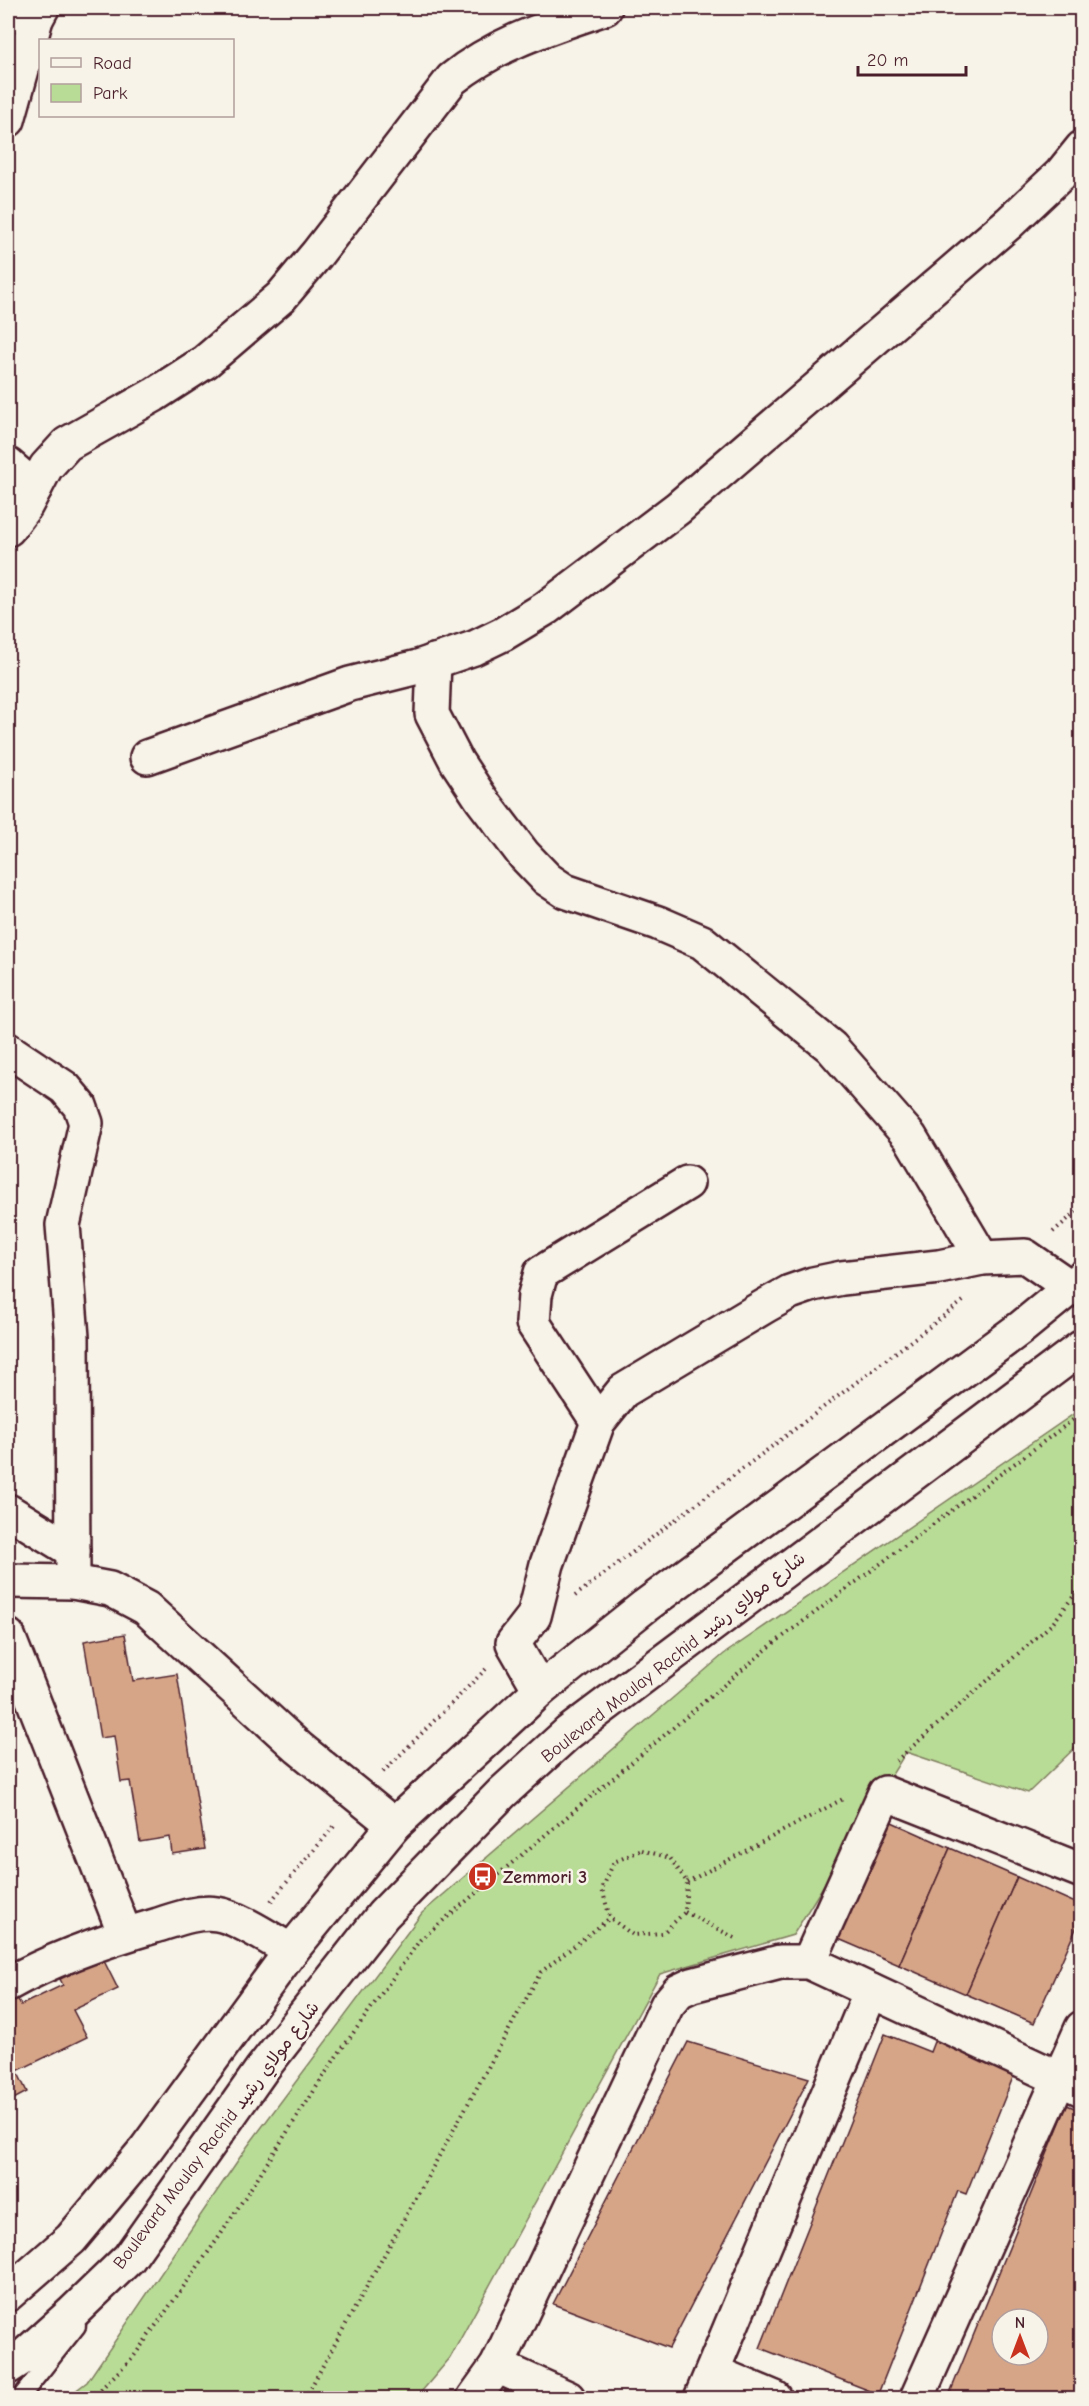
<svg xmlns="http://www.w3.org/2000/svg" width="1089" height="2406" font-family="'Comic Neue','Playpen Sans Arabic',sans-serif">
	<style>
		.green { fill: #b8dc96; stroke: #817e60; stroke-width: 1.5 }
		.building { fill: #d6a588; stroke: #4a1f2b; stroke-width: 1.5; fill-rule: evenodd }
		.lines { fill: none; stroke-linecap: round; stroke-linejoin: round }
		.lane-casing { stroke: #4a1f2b; stroke-width: 21 }
		.street-casing { stroke: #4a1f2b; stroke-width: 38 }
		.primary-casing { stroke: #4a1f2b; stroke-width: 38 }
		.path { stroke: #4a1f2b; stroke-width: 4; stroke-dasharray: 1.5 4.5; stroke-linecap: butt }
		.lane { stroke: #f7f3e8; stroke-width: 16 }
		.street { stroke: #f7f3e8; stroke-width: 33 }
		.primary { stroke: #f7f3e8; stroke-width: 33 }
		.labels { text-anchor: middle; stroke-width: 5; stroke-linejoin: round; paint-order: stroke }
		.street-label { font-size: 18px; fill: #4a1f2b; stroke: #f7f3e8 }
		.poi-label { font-size: 18px; font-weight: bold; fill: #4a1f2b; stroke: #f7f3e8; text-anchor: start }
	</style>
	<rect width="100%" height="100%" fill="#f7f3e8"/>
	<filter id="ink" filterUnits="userSpaceOnUse"><feTurbulence type="fractalNoise" baseFrequency=".0167" numOctaves="2"/><feDisplacementMap in="SourceGraphic" scale="12" xChannelSelector="R" yChannelSelector="G"/><feConvolveMatrix kernelMatrix="1 2 1 2 8 2 1 2 1" color-interpolation-filters="sRGB"/></filter>
	<g filter="url(#ink)">
		<path class="green" d="M 1081,1409 L 1081,1742 L 1028,1793 L 906,1752 L 793,1935 L 660,1974 L 450,2358 L 416,2398 L 66,2398 L 87,2382 L 247,2147 L 422,1913 L 724,1654 Z"/>
		<g class="building">
			<path d="M 125,1634 L 133,1681 L 177,1674 L 205,1849 L 172,1854 L 170,1837 L 140,1842 L 130,1781 L 121,1782 L 114,1736 L 100,1738 L 84,1641 Z"/>
			<path d="M 885,1819 L 950,1848 L 899,1965 L 834,1937 Z"/>
			<path d="M 950,1848 L 1017,1877 L 966,1994 L 899,1965 Z"/>
			<path d="M 1017,1877 L 1082,1906 L 1082,1915 L 1034,2023 L 966,1994 Z"/>
			<path d="M 103,1959 L 118,1989 L 73,2010 L 87,2037 L 17,2071 L 27,2092 L 8,2102 L 8,2002 L 17,1998 L 21,2005 L 63,1985 L 60,1979 Z"/>
			<path d="M 885,2034 L 930,2052 L 937,2034 L 1018,2065 L 966,2194 L 958,2191 L 878,2394 L 760,2348 Z"/>
			<path d="M 688,2042 L 809,2078 L 669,2348 L 553,2304 Z"/>
			<path d="M 1067,2105 L 1082,2111 L 1082,2398 L 948,2398 ZM 1002,2319 L 1038,2319 L 1038,2355 L 1002,2355 Z"/>
			<path d="M 506,2388 L 529,2398 L 501,2398 Z"/>
		</g>
		<g class="lines">
			<defs>
				<path id="lane" d="M 20,2398 L 77,2326"/>
				<g id="street">
					<path d="M 8,12 L 36,19"/>
					<path d="M 8,120 L 36,19 L 42,8"/>
					<path d="M 8,465 L 35,488"/>
					<path d="M 8,529 L 26,505 L 46,467 L 67,444 L 154,395 L 205,362 L 281,297 L 317,254 L 452,79 C 498,42 550,27 605,8"/>
					<path d="M 434,661 L 432,714 L 457,762 L 482,800 L 524,855 L 547,879 L 565,891 L 658,923 L 702,942 L 831,1047 L 910,1137 L 982,1258"/>
					<path d="M 147,757 L 350,684 L 418,667 L 474,648 L 503,634 L 546,608 L 678,508 L 1009,223 L 1061,174 L 1082,148"/>
					<path d="M 8,1050 L 65,1088 L 80,1106 L 86,1123 L 63,1225 L 72,1337 L 73,1582"/>
					<path d="M 598,1422 L 533,1323 L 535,1295 L 541,1273 L 687,1183"/>
					<path d="M 8,1511 L 73,1551"/>
					<path d="M 8,1581 L 73,1582 L 110,1589 L 146,1608 L 299,1748 L 394,1825"/>
					<path d="M 8,1636 L 125,1934"/>
					<path d="M 540,1690 L 513,1643 L 534,1616 L 547,1564 L 598,1422 L 623,1391 L 765,1306 L 790,1292 L 813,1284 L 842,1278 L 939,1267 L 982,1258 L 1025,1256 L 1070,1287"/>
					<path d="M 809,1962 L 885,1793 L 1082,1871"/>
					<path d="M 8,1984 C 54,1958 106,1940 158,1925 C 177,1919 197,1911 217,1914 C 238,1917 272,1940 291,1951"/>
					<path d="M 497,2366 L 568,2398"/>
					<path d="M 713,2372 L 775,2398"/>
					<path d="M 474,2398 L 497,2366 L 667,2005 L 679,1991 L 692,1985 L 780,1962 L 809,1962 L 1082,2089"/>
					<path d="M 701,2398 L 871,1991"/>
					<path d="M 917,2398 L 1082,2028"/>
				</g>
				<g id="primary">
					<path d="M 8,2294 L 71,2239 L 146,2149 L 291,1951 L 394,1825 L 540,1690 L 645,1606 L 1022,1327 L 1082,1278"/>
					<path d="M 8,2367 L 22,2358 L 71,2314 L 129,2258 L 262,2069 L 383,1915 L 502,1793 L 568,1733 L 1082,1347"/>
				</g>
			</defs>
			<use href="#lane" class="lane-casing"/>
			<use href="#street" class="street-casing"/>
			<use href="#primary" class="primary-casing"/>
			<g class="path">
				<path d="M 1053,1232 L 1082,1207"/>
				<path d="M 575,1596 L 966,1299"/>
				<path d="M 896,1761 L 1053,1623 L 1082,1585"/>
				<path d="M 383,1772 L 488,1667"/>
				<path d="M 642,1850 L 670,1858 L 687,1882 L 685,1912 L 663,1933 L 633,1935 L 610,1918 L 602,1889 L 614,1862 Z"/>
				<path d="M 687,1882 L 843,1799"/>
				<path d="M 271,1901 L 336,1824"/>
				<path d="M 685,1912 L 735,1938"/>
				<path d="M 92,2398 L 134,2356 L 219,2237 L 336,2057 L 420,1940 L 773,1644 L 1082,1413"/>
				<path d="M 305,2398 L 541,1972 L 610,1918"/>
			</g>
			<use href="#lane" class="lane"/>
			<use href="#street" class="street"/>
			<use href="#primary" class="primary"/>
		</g>
	</g>
	<defs>
		<symbol id="bus-disc" viewBox="-11 -11 22 22"><circle r="9.5" fill="#c8321e" stroke="#f7f3e8"/><path d="M-5-6H5V4H4V6H2V4H-2V6H-4V4H-5ZM-3.5-4V0h7V-4ZM-3.5 1.2v1.5H-2V1.2ZM2 1.2v1.5H3.5V1.2Z" fill="#fff"/></symbol>
	</defs>
	<g fill-rule="evenodd">
		<use href="#bus-disc" x="466" y="1860" width="33" height="33"/>
	</g>
	<g class="labels">
		<g class="street-label">
			<text transform="translate(673 1657) rotate(-38)" y="6">Boulevard Moulay Rachid شارع مولاي رشيد</text>
			<text transform="translate(216 2135) rotate(-53)" y="6">Boulevard Moulay Rachid شارع مولاي رشيد</text>
		</g>
		<g class="poi-label">
			<text x="503" y="1883">Zemmori 3</text>
		</g>
	</g>
	<rect width="1089" height="2406" fill="none" stroke="#f7f3e8" stroke-width="30"/>
	<rect x="15" y="15" width="1059" height="2376" fill="none" stroke="#4a1f2b" stroke-width="2" filter="url(#ink)"/>
	<rect x="39" y="39" width="195" height="78" fill="#f7f3e8" stroke="#b29e9c" stroke-width="1.5"/>
	<rect x="51" y="58" width="30" height="9" fill="#f7f3e8" stroke="#b29e9c" stroke-width="1.5"/>
	<text x="93" y="69" font-size="18" fill="#4a1f2b">Road</text>
	<rect x="51" y="84" width="30" height="18" fill="#b8dc96" stroke="#b29e9c" stroke-width="1.5"/>
	<text x="93" y="99" font-size="18" fill="#4a1f2b">Park</text>
	<g transform="translate(1020 2337)"><circle r="28" fill="#f7f3e8" stroke="#b29e9c" stroke-width="1.5"/>
	<path d="M0-4.5L10 22L0 15L-10 22Z" fill="#c8321e"/>
	<text y="-9" font-size="16" font-weight="bold" text-anchor="middle" fill="#4a1f2b">N</text>
	</g>
	<path d="M858 66v9h108v-9" fill="none" stroke="#4a1f2b" stroke-width="3"/>
	<text x="867" y="66" font-size="18" fill="#4a1f2b" stroke="#f7f3e8" stroke-width="4.5" paint-order="stroke">20 m</text>
</svg>
